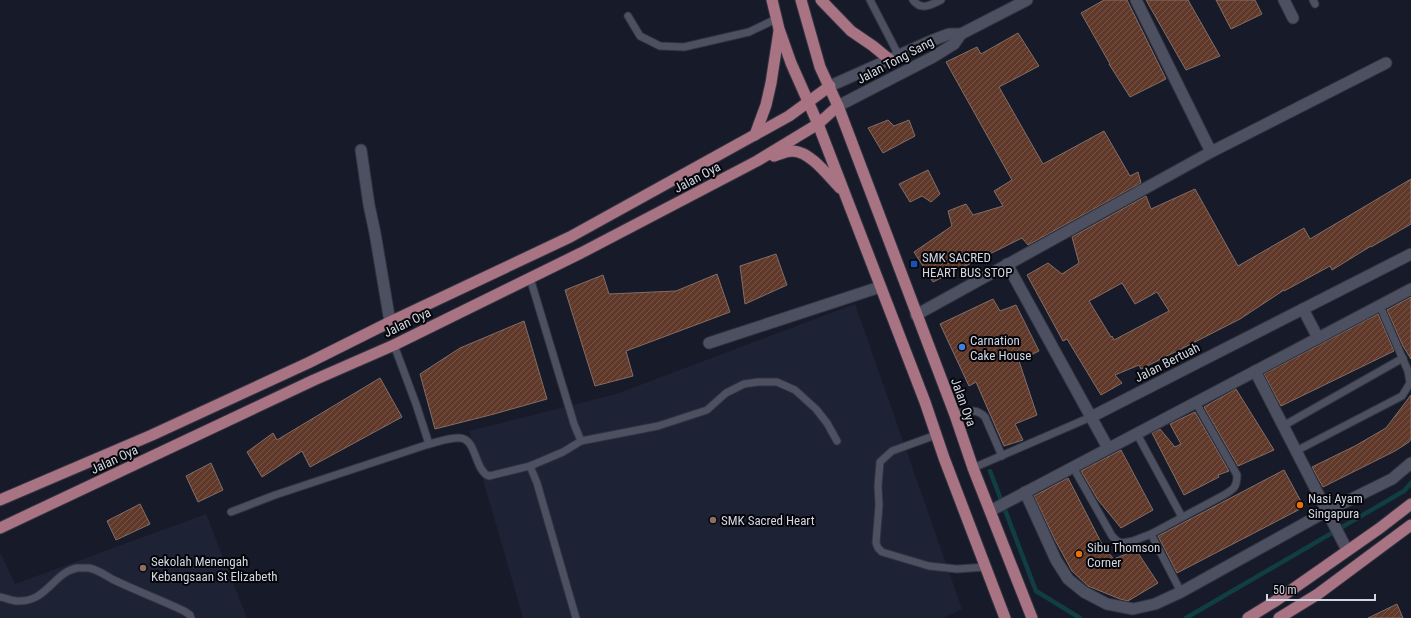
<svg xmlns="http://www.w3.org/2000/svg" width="1411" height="618" font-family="'Roboto Condensed',sans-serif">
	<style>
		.built { fill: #1e2235 }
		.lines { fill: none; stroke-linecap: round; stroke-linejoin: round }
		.stream { stroke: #103e42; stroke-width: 4.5 }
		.building { fill: url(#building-hatch); stroke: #826e66; fill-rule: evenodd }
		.service-casing { stroke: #32333f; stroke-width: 9 }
		.minor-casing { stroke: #32333f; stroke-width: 13 }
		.primary-casing { stroke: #32333f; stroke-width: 13 }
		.service { stroke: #4c5061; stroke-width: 7 }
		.minor { stroke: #4c5061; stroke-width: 11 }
		.primary { stroke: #a87383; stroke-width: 11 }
		.transit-dot { fill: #1a4fb4; stroke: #05060b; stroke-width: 1.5 }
		.shop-dot { fill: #3f7fe0; stroke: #05060b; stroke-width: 1.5 }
		.food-dot { fill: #e8710a; stroke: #05060b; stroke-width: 1.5 }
		.education-dot { fill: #8d6e63; stroke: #05060b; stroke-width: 1.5 }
		.labels { text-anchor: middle; stroke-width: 4; stroke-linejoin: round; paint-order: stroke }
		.street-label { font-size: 13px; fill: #d3d6e0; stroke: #05060b }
		.poi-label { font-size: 13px; fill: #d3d6e0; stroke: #05060b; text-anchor: start }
	</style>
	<defs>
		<pattern id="building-hatch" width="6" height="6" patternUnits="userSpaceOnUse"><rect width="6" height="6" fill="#60392a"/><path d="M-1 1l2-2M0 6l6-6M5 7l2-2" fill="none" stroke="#765549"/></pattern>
	</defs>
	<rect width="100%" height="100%" fill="#171a28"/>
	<g class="built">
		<path d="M 855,304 L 962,609 L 943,618 L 523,618 L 469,431 L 616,394 Z"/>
		<path d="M 206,514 L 247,618 L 0,618 L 0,552 L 15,584 Z"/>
	</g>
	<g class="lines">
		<g class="stream">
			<path d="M 990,471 L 1036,591 L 1080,618"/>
			<path d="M 1186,618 L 1404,491 L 1411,483"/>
		</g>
	</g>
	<g class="building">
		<path d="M 1104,0 L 1127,0 L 1166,79 L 1130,97 L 1109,64 L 1110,64 L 1081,13 Z"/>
		<path d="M 1146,0 L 1188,0 L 1220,56 L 1186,70 Z"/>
		<path d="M 1216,0 L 1255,0 L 1262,14 L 1231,29 Z"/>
		<path d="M 1018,33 L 1039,66 L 999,87 L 1043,164 L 1104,131 L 1130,176 L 1138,172 L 1141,183 L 1028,245 L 1022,238 L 933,282 L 914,252 L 952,226 L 948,211 L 966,204 L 973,215 L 1003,206 L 994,191 L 1012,180 L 946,62 L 977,47 L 981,54 Z"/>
		<path d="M 888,120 L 894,126 L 909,120 L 915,136 L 883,153 L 868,128 Z"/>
		<path d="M 928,170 L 940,194 L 931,202 L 922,196 L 910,202 L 899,184 Z"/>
		<path d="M 1411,179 L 1411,224 L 1371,247 L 1371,246 L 1332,270 L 1330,266 L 1284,291 L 1284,290 L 1240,319 L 1183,348 L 1141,369 L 1139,365 L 1115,375 L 1122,383 L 1101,395 L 1067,339 L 1063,341 L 1027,275 L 1048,263 L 1062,274 L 1079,263 L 1072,237 L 1146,196 L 1151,209 L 1195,189 L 1238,266 L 1304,228 L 1310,239 ZM 1122,283 L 1135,304 L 1157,292 L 1169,311 L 1114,340 L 1112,336 L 1111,337 L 1089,301 Z"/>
		<path d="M 776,254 L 787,285 L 745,304 L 740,266 Z"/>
		<path d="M 717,274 L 730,312 L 626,351 L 633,376 L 595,386 L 565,290 L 603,275 L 609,294 L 676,291 Z"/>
		<path d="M 1411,297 L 1411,359 L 1403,346 L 1387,310 Z"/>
		<path d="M 993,299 L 1000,311 L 1016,305 L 1039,351 L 1019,361 L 1037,415 L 1015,424 L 1023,440 L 1004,446 L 976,382 L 969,386 L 940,324 Z"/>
		<path d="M 1378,314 L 1394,351 L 1281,406 L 1264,374 Z"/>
		<path d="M 524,321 L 547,399 L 494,414 L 435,429 L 420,374 L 460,348 Z"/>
		<path d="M 380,378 L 402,417 L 310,467 L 302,451 L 262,477 L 247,452 L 273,433 L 277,440 Z"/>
		<path d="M 1236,389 L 1274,450 L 1238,466 L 1204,407 Z"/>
		<path d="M 1411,395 L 1411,439 L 1409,442 L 1395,451 L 1323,487 L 1312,467 L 1355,446 L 1386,428 Z"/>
		<path d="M 1195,412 L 1229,471 L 1218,475 L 1219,477 L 1184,495 L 1152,433 L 1160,429 L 1175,447 L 1181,444 L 1170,424 Z"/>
		<path d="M 1121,450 L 1153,510 L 1121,528 L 1098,500 L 1081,471 Z"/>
		<path d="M 211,463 L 223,490 L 198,502 L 186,476 Z"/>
		<path d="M 1284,470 L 1304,507 L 1177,573 L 1158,536 Z"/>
		<path d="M 1068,478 L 1104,548 L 1114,559 L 1136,550 L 1158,583 L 1128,601 L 1120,599 L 1088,586 L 1072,571 L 1055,540 L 1034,496 Z"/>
		<path d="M 140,504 L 150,524 L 116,540 L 107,521 Z"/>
		<path d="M 1397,604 L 1403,618 L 1368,618 Z"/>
	</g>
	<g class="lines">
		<defs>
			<g id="service">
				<path d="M 870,0 L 899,56"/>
				<path d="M 913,0 C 921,11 931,5 941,0"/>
				<path d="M 1313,0 L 1315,4"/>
				<path d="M 628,16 L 640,36 L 660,46 L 684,47 L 749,32 L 776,19"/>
				<path d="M 530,278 L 574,424 L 581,441"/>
				<path d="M 394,345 L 416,404 L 429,444"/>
				<path d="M 955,415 C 967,412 975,407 985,417 L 1002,456"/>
				<path d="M 1283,426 L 1403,358"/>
				<path d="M 1137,434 L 1182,517"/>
				<path d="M 936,435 L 892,451 L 880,462 L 878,486 L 879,505 L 876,543 L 878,548 L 882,552 L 929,566 L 957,569 L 986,567"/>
				<path d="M 1296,451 L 1402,396 L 1410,383 L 1408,371 L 1380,306"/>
				<path d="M 1073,467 L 1112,536 L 1117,541 L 1122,543 L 1133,541 L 1151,534 L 1224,495 C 1234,489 1237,487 1237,475 L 1196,403"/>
				<path d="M 973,468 L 1091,417"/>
				<path d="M 231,512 L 275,495 L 429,444 C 438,442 450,437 460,438 C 477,439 474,470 489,476 L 530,466"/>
				<path d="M 1151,534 L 1181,592"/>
				<path d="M 0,597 C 6,598 12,601 18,601 C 47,602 53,573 77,568 C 81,568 86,568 89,568 C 99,570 106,576 114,580 C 137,591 161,600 184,611 L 190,615 L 191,618"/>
				<path d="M 576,618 L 537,483 L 530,466 L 563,452 L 581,441 L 658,426 L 707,410 L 726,393 L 744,384 L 758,382 L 777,382 L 795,390 L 816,409 L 827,423 L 837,441"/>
			</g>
			<g id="minor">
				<path d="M 1136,0 L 1211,152"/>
				<path d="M 1284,0 L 1293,18"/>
				<path d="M 830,86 L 933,40 L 949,34 L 961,34"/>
				<path d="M 838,106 L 933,57 L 954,44 L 961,34 L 1027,0"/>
				<path d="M 361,150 L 369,205 L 375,233 L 390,322"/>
				<path d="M 1007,264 L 1108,448"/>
				<path d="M 1303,309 L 1318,338"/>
				<path d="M 916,315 L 1211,152 L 1386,63"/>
				<path d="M 709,343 L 880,287"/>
				<path d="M 1255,371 L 1347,550"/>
				<path d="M 1091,417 L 1411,254"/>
				<path d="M 1025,492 L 1056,560 L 1068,579 L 1084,592 L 1107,604 L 1133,609 L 1155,604 L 1181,592 L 1327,511 L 1392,479 L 1411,463"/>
				<path d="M 990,511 L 1411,289"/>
			</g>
			<g id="primary">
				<path d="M 772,0 L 779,29 L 791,63 L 818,124 L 925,402 L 944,458 L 1005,618"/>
				<path d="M 801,0 L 820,67 L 838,106 L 955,415 L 973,468 L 1032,618"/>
				<path d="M 821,0 L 851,31 L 873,46 L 890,60"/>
				<path d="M 755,135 L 766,105 L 771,83 L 779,31"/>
				<path d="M 774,156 C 780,154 787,151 793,151 C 811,152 828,176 840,188"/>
				<path d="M 0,500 L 152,435 L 308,363 L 390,322 L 570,237 L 789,116 L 830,86"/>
				<path d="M 0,528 L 314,380 L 394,345 L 581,253 L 757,161 L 818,124 L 838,106"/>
				<path d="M 1248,618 L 1277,600 L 1380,528 L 1411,504"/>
				<path d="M 1279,618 L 1318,594 L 1411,525"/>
			</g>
		</defs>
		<use href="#service" class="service-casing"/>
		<use href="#minor" class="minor-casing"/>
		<use href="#primary" class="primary-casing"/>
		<use href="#service" class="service"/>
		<use href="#minor" class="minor"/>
		<use href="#primary" class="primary"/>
	</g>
	<rect class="transit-dot" x="910" y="260" width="8" height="8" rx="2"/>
	<circle class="shop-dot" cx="962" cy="347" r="4"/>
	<g class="food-dot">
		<circle cx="1300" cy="505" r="4"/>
		<circle cx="1079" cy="554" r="4"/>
	</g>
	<g class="education-dot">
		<circle cx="713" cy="520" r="4"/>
		<circle cx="143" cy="568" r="4"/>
	</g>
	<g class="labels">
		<g class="street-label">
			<text transform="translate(895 60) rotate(-28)" y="5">Jalan Tong Sang</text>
			<text transform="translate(697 177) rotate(-28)" y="5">Jalan Oya</text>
			<text transform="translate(407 322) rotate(-26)" y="5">Jalan Oya</text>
			<text transform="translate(1167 362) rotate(-27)" y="5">Jalan Bertuah</text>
			<text transform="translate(964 402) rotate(70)" y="5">Jalan Oya</text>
			<text transform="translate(114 459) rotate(-25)" y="5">Jalan Oya</text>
		</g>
		<g class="poi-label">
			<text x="922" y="262">SMK SACRED<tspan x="922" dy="15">HEART BUS STOP</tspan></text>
			<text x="970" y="345">Carnation<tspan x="970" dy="15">Cake House</tspan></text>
			<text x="1308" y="503">Nasi Ayam<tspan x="1308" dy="15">Singapura</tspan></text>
			<text x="721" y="525">SMK Sacred Heart</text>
			<text x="1087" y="552">Sibu Thomson<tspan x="1087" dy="15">Corner</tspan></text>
			<text x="151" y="566">Sekolah Menengah<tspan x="151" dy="15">Kebangsaan St Elizabeth</tspan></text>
		</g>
	</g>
	<path d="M1267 594v6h108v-6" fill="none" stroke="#d3d6e0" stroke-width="2"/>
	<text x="1273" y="594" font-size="12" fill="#d3d6e0" stroke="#05060b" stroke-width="3" paint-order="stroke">50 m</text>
</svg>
